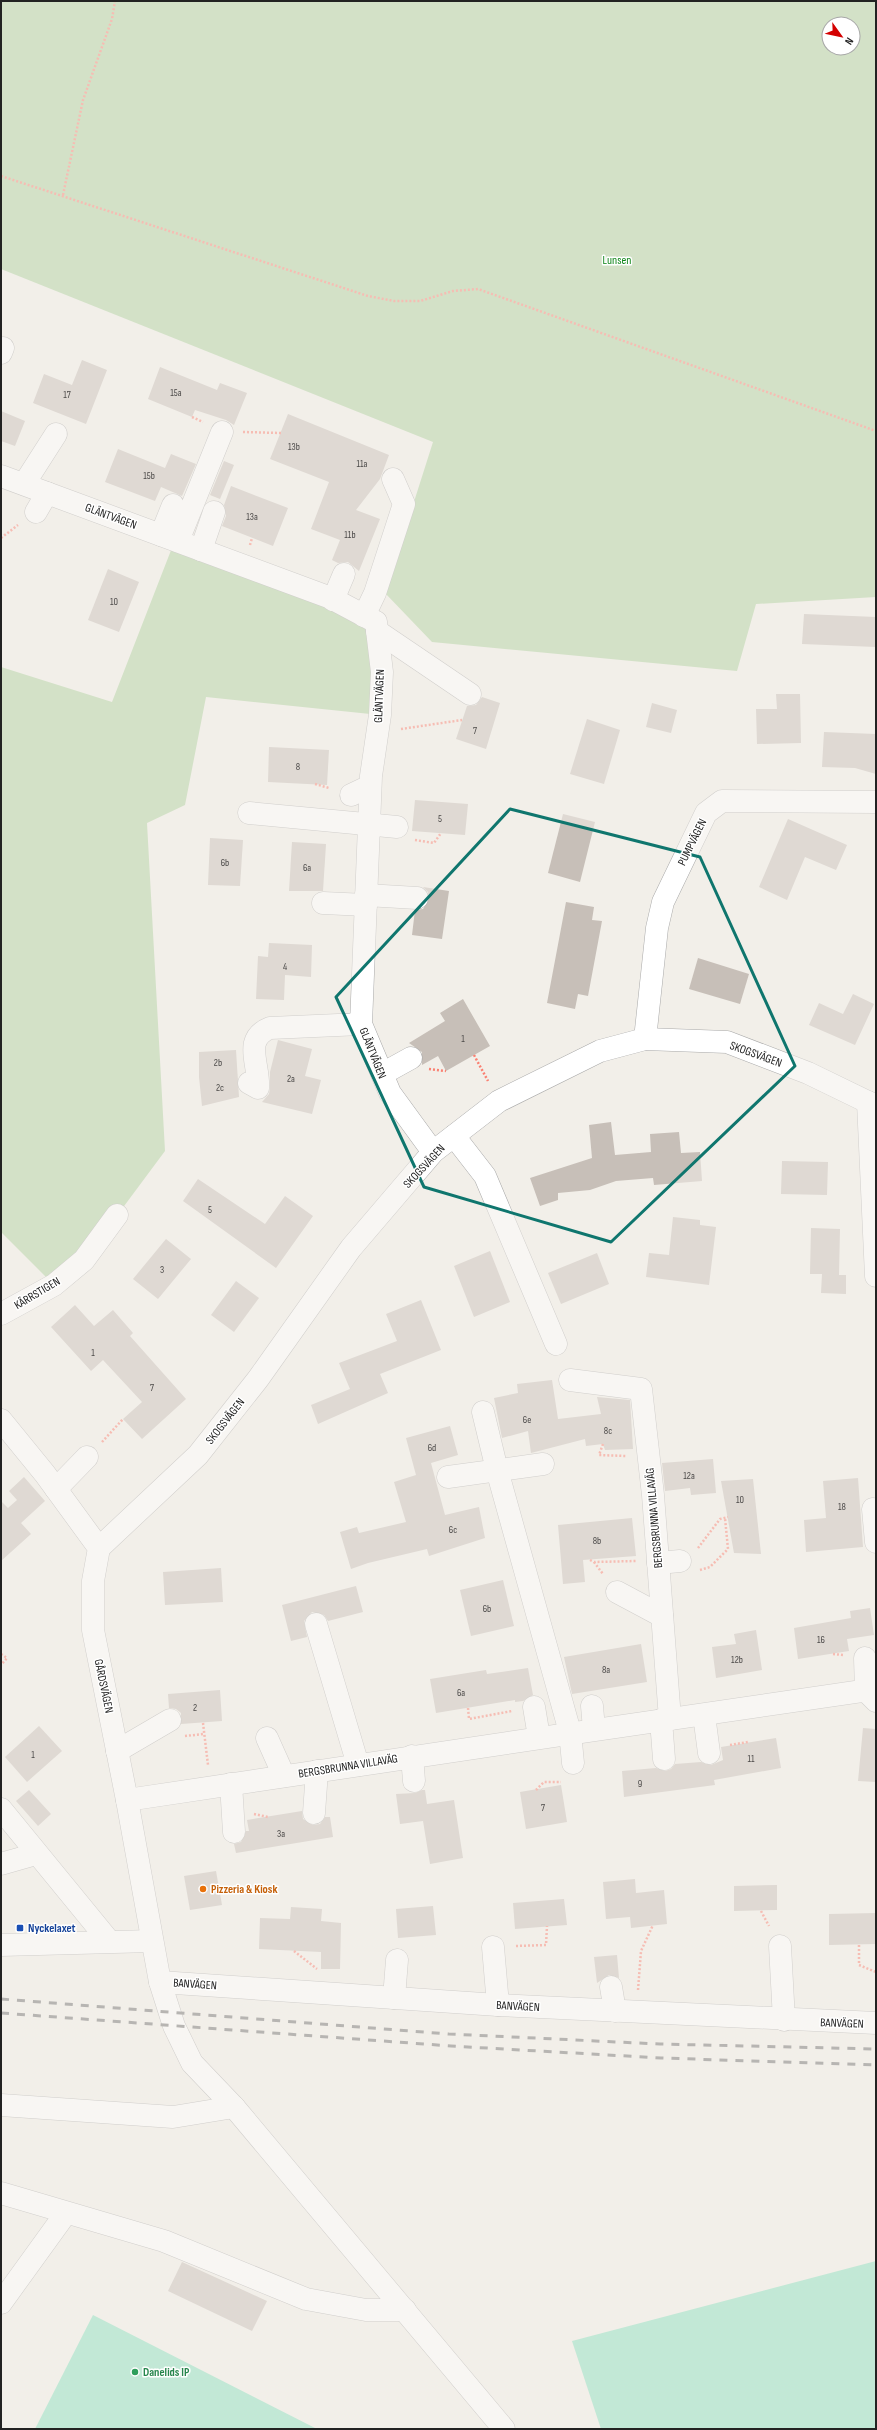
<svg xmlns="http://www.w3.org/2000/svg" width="877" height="2430" font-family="'Sofia Sans Condensed',sans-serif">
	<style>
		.forest { fill: #add19e; fill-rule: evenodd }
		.pitch { fill: #88e0be }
		.building { fill: #c7bfb8 }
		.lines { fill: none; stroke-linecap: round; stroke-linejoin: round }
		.minor-casing { stroke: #a9a9a9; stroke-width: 23 }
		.path { stroke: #fa8072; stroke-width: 2.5; stroke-dasharray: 2 2; stroke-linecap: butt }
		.minor { stroke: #fff; stroke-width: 22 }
		.rail { stroke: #707070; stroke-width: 3; stroke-dasharray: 8 8; stroke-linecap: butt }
		.marked { fill: none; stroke: #0f766e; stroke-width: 3; stroke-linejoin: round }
		.food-dot { fill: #e8710a; stroke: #fff; stroke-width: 1.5 }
		.transit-dot { fill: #1a4fb4; stroke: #fff; stroke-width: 1.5 }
		.leisure-dot { fill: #2e9e5b; stroke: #fff; stroke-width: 1.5 }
		.labels { text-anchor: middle; stroke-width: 3; stroke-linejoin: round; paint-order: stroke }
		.number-label { font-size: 10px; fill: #4b4948 }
		.park-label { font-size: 12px; fill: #0c8416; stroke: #fff }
		.street-label { font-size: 12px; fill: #222; stroke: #fff }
		.food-label { font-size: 12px; font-weight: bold; fill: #c56008; stroke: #fff; text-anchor: start }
		.transit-label { font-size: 12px; font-weight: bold; fill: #164399; stroke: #fff; text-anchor: start }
		.leisure-label { font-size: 12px; font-weight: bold; fill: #27864d; stroke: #fff; text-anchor: start }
	</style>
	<rect width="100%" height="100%" fill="#f2efe9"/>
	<g class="forest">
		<path d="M 1,1 L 876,1 L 876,597 L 756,604 L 737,671 L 432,642 L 385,593 L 433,442 L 1,269 ZM 829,24 L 853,24 L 853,48 L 829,48 Z"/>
		<path d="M 175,540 L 376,622 L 380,715 L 206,697 L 185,805 L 147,823 L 165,1151 L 84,1260 L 54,1285 L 1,1232 L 1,667 L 112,702 Z"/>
	</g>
	<g class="pitch">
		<path d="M 876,2261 L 876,2429 L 601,2429 L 572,2341 Z"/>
		<path d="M 93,2315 L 317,2429 L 35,2429 Z"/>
	</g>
	<g class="building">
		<path d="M 82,360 L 107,370 L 86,424 L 33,403 L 44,374 L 72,385 Z"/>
		<path d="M 160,367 L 217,390 L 220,383 L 247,393 L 234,425 L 226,420 L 195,410 L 192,417 L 148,399 Z"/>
		<path d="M 1,411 L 25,421 L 15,446 L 1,441 Z"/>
		<path d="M 288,414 L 389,455 L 380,479 L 356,510 L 380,519 L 359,571 L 348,562 L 338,563 L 332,560 L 340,540 L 311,529 L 329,482 L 270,459 Z"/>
		<path d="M 118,449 L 165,468 L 171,454 L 196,464 L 182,496 L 161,487 L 155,501 L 105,482 Z"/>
		<path d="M 224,461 L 234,465 L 220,499 L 210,495 Z"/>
		<path d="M 231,486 L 288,508 L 273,546 L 222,526 L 226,516 L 224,505 Z"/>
		<path d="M 108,569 L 139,582 L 119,632 L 88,620 Z"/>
		<path d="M 804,614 L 876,617 L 876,647 L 802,644 Z"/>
		<path d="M 776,694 L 800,694 L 801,743 L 757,744 L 756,709 L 777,709 Z"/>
		<path d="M 482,697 L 500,703 L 486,749 L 456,739 L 467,706 L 476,705 Z"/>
		<path d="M 652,703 L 677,710 L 671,733 L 646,727 Z"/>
		<path d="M 587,719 L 620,730 L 604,784 L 570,774 Z"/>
		<path d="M 824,732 L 876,734 L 876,774 L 855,768 L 822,767 Z"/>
		<path d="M 269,747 L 329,750 L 327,785 L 268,782 Z"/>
		<path d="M 415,800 L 468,804 L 465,835 L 412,831 Z"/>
		<path d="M 563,814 L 595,822 L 580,882 L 548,873 Z"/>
		<path d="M 788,819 L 847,845 L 836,870 L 805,857 L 787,900 L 759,887 Z"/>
		<path d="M 210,838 L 243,840 L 240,886 L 208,885 Z"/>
		<path d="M 292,842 L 326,844 L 323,891 L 289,891 Z"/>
		<path d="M 423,887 L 449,891 L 442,939 L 412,935 L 415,910 L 423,909 L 429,899 L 428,892 Z"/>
		<path d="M 566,902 L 594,907 L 592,920 L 602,921 L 588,996 L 578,994 L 575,1009 L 547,1003 Z"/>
		<path d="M 269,943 L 312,945 L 311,977 L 285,975 L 284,1000 L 256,999 L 258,956 L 268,957 Z"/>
		<path d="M 698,958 L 749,974 L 740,1004 L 689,989 Z"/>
		<path d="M 853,994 L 874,1004 L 855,1045 L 809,1025 L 819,1003 L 843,1014 Z"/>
		<path d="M 463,999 L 490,1046 L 446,1071 L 438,1056 L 422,1065 L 422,1052 L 409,1043 L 445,1021 L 440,1013 Z"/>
		<path d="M 278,1040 L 312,1049 L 305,1076 L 321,1080 L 312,1114 L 262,1102 L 269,1094 L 270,1088 L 270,1072 Z"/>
		<path d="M 236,1050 L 239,1097 L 202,1106 L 199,1077 L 199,1052 Z"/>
		<path d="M 611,1122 L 615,1155 L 651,1152 L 650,1134 L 679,1132 L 681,1153 L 700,1152 L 702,1181 L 654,1185 L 653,1178 L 616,1181 L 590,1190 L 558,1193 L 558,1200 L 540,1206 L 530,1178 L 592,1158 L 589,1125 Z"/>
		<path d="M 782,1161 L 828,1162 L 827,1195 L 781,1194 Z"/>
		<path d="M 198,1179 L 265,1224 L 285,1196 L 313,1216 L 276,1268 L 183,1201 Z"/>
		<path d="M 673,1217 L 700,1220 L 700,1225 L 716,1227 L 709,1285 L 646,1277 L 649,1253 L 669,1255 Z"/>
		<path d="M 811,1228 L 840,1229 L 839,1275 L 846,1275 L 846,1294 L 821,1293 L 822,1274 L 810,1274 Z"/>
		<path d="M 166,1239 L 191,1259 L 158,1299 L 133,1279 Z"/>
		<path d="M 490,1251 L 510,1302 L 474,1317 L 454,1266 Z"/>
		<path d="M 597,1253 L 609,1284 L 561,1304 L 548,1273 Z"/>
		<path d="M 236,1281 L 259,1298 L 234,1332 L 211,1315 Z"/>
		<path d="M 421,1300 L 441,1350 L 380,1374 L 388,1393 L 318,1424 L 311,1405 L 350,1389 L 339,1363 L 397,1341 L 386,1314 Z"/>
		<path d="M 75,1305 L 94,1326 L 113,1310 L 133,1333 L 130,1336 L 186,1399 L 142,1439 L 123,1419 L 142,1402 L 103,1360 L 91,1371 L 51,1327 Z"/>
		<path d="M 552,1380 L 558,1419 L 601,1414 L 597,1397 L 630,1400 L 633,1449 L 605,1450 L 603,1444 L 586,1446 L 585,1439 L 531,1453 L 528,1431 L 502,1438 L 494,1398 L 518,1393 L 517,1384 Z"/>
		<path d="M 450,1426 L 458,1455 L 431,1463 L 445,1515 L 479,1507 L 485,1538 L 429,1556 L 427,1549 L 368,1563 L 351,1569 L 340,1532 L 357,1527 L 359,1533 L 406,1522 L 394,1482 L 416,1475 L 406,1438 Z"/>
		<path d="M 713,1459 L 716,1493 L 691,1495 L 690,1488 L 665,1491 L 662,1463 Z"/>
		<path d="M 24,1477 L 45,1501 L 21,1523 L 31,1534 L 1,1561 L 1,1501 L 8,1508 L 17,1500 L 9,1491 Z"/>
		<path d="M 858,1478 L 863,1547 L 806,1552 L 804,1520 L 826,1518 L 823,1481 Z"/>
		<path d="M 753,1479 L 761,1554 L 734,1553 L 721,1481 Z"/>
		<path d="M 632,1518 L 636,1556 L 583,1560 L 585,1582 L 563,1584 L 558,1525 Z"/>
		<path d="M 221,1568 L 223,1602 L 165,1605 L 163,1572 Z"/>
		<path d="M 503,1580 L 514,1626 L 471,1636 L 460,1590 Z"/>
		<path d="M 356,1586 L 363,1612 L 328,1621 L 324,1615 L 312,1612 L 304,1621 L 307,1637 L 291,1641 L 282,1605 Z"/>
		<path d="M 870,1608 L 874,1635 L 847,1639 L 849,1651 L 798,1659 L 794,1628 L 851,1618 L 850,1611 Z"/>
		<path d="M 756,1630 L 762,1670 L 716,1678 L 712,1647 L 736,1644 L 734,1634 Z"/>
		<path d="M 641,1644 L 647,1682 L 572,1694 L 564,1657 Z"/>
		<path d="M 528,1668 L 533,1695 L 523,1701 L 515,1702 L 515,1700 L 436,1713 L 430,1679 L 486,1670 L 487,1674 Z"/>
		<path d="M 220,1690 L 222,1721 L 181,1724 L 181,1713 L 176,1709 L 169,1708 L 168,1694 Z"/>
		<path d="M 39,1726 L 62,1751 L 27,1782 L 5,1757 Z"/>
		<path d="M 863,1728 L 876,1729 L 876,1782 L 858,1781 Z"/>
		<path d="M 776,1738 L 781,1768 L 714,1780 L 715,1785 L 624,1797 L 622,1771 L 656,1768 L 665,1771 L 671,1769 L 675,1764 L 701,1762 L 711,1765 L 723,1760 L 721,1747 Z"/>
		<path d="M 561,1785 L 567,1822 L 526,1829 L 520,1792 Z"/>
		<path d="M 29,1790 L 51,1814 L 38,1826 L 16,1801 Z"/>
		<path d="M 422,1790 L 425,1790 L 427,1804 L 454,1800 L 463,1858 L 430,1864 L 423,1821 L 400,1824 L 396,1794 L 415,1793 Z"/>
		<path d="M 302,1811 L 303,1819 L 313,1825 L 320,1824 L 325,1817 L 330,1817 L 333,1837 L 236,1853 L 234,1844 L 241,1842 L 246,1831 L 249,1831 L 247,1820 Z"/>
		<path d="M 216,1871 L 222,1905 L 190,1910 L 184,1876 Z"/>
		<path d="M 635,1879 L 636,1893 L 664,1890 L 667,1924 L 631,1928 L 630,1917 L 606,1919 L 603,1882 Z"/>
		<path d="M 777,1885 L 777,1910 L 734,1911 L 734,1886 Z"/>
		<path d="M 564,1899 L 567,1925 L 515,1929 L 513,1903 Z"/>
		<path d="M 433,1906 L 436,1935 L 398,1938 L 396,1909 Z"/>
		<path d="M 291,1907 L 322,1909 L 321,1921 L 341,1923 L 340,1969 L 321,1969 L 321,1952 L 259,1949 L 260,1918 L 290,1919 Z"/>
		<path d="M 876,1913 L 876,1944 L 829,1945 L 829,1914 Z"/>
		<path d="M 617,1955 L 619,1978 L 609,1975 L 597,1983 L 594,1957 Z"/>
		<path d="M 182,2262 L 267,2301 L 252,2331 L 168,2291 Z"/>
	</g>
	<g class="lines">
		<defs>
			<g id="minor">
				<path d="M 1,353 L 3,348"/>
				<path d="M 1,476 L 331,598 L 376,622 L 382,672 L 380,715 L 371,776 L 361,1024 L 390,1093 L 433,1152"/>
				<path d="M 24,484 L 56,434"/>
				<path d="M 36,512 L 47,493"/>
				<path d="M 161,535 L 173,505"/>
				<path d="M 178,541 L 222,432"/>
				<path d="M 201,550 L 214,512"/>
				<path d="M 333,600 L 344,574"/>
				<path d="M 364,616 L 375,593 L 404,504 L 393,479"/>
				<path d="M 377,631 L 470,694"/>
				<path d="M 351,795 L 370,786"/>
				<path d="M 249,813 L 397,827"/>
				<path d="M 366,895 L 417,898"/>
				<path d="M 323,903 L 366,905"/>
				<path d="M 645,1039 L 657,928 L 663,902 L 706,813 L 722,801 L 876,802"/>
				<path d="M 382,1074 L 411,1058"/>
				<path d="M 249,1083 L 258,1088 C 260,1065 242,1039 270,1028 L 361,1024"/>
				<path d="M 868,1102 L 876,1276"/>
				<path d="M 454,1136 L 485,1176 L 556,1344"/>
				<path d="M 1,1314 L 54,1285 L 84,1260 L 117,1215"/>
				<path d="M 570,1380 L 641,1389 L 653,1495 L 670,1719"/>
				<path d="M 483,1412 L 497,1470 L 570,1732 L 573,1763"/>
				<path d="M 1,1420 L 45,1474 L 99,1548 L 93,1581 L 93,1630 L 127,1800 L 160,1982 L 174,2026 L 192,2063 L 234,2107 L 504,2429"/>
				<path d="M 448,1477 L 543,1464"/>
				<path d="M 56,1489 L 87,1457"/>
				<path d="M 873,1509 L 876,1542"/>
				<path d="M 99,1548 L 198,1455 L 258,1379 L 351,1248 L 433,1152 L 499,1101 L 600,1051 L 645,1039 L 727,1042 L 808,1073 L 876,1106"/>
				<path d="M 658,1563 L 680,1561"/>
				<path d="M 617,1592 L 662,1616"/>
				<path d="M 316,1624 L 358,1765"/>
				<path d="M 865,1658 L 866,1691 L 876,1701"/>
				<path d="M 592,1706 L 594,1729"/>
				<path d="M 534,1707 L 539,1737"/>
				<path d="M 704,1715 L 709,1753"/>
				<path d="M 661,1720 L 664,1759"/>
				<path d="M 267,1738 L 284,1776"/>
				<path d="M 117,1751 L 170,1720"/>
				<path d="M 412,1756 L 414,1781"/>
				<path d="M 231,1784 L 234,1832"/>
				<path d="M 127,1800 C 377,1762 626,1725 876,1689"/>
				<path d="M 1,1809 L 109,1941"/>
				<path d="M 314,1813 L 317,1771"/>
				<path d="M 1,1864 L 36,1854"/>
				<path d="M 1,1945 L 152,1941"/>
				<path d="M 780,1946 L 784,2020"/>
				<path d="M 493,1947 L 498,2005"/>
				<path d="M 160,1982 L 498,2005 L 876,2023"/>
				<path d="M 611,1987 L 615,2011"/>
				<path d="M 394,1998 L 397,1960"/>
				<path d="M 1,2105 L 173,2117 L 234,2107"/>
				<path d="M 1,2193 L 164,2241 L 306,2299 L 366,2310 L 405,2310"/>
				<path d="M 1,2303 L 66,2213"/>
			</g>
		</defs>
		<use href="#minor" class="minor-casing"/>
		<g class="path">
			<path d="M 1,176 L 368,296 L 394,301 L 420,301 L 453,291 L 478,289 L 876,431"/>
			<path d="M 63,195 L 83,100 L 112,19 L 115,1"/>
			<path d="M 192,417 L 203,422"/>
			<path d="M 243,432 L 281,433"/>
			<path d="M 1,538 L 18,525"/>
			<path d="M 250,545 L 252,538"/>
			<path d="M 401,729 L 462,720"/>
			<path d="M 315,784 L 329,788"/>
			<path d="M 415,840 L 434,843 L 441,833"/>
			<path d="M 474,1055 L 488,1081"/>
			<path d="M 429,1069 L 446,1071"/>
			<path d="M 102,1442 L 123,1419"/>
			<path d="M 603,1444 L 599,1455 L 626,1456"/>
			<path d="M 698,1548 L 720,1519 L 728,1517"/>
			<path d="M 590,1560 L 594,1562 L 636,1561"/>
			<path d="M 594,1562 L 603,1574"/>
			<path d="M 700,1570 L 710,1567 L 728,1549 L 725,1518"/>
			<path d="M 1,1654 L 7,1658 L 1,1665"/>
			<path d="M 833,1654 L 843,1655"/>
			<path d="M 468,1708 L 469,1719 L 512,1711"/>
			<path d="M 203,1723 L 208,1765"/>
			<path d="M 185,1736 L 204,1734"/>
			<path d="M 730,1745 L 748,1742"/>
			<path d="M 536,1790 L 544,1782 L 561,1782"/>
			<path d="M 254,1814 L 268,1817"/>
			<path d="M 761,1911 L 769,1926"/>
			<path d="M 859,1945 L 859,1965 L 876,1972"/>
			<path d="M 516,1946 L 546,1945 L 547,1926"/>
			<path d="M 294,1951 L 317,1969"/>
			<path d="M 638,1990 L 641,1951 L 653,1925"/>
		</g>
		<use href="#minor" class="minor"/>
		<g class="rail">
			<path d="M 1,1999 L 449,2034 L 660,2044 L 876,2049"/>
			<path d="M 1,2013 L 451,2046 L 661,2058 L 876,2065"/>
		</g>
	</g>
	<path d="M0 0H877V2430H0ZM 510,809 L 700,857 L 795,1066 L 611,1242 L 424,1187 L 336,997 Z" fill="#f2efe9" fill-opacity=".55" fill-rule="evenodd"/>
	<path class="marked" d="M 510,809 L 700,857 L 795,1066 L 611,1242 L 424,1187 L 336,997 Z"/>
	<circle class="food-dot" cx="203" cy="1889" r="4"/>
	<rect class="transit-dot" x="16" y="1924" width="8" height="8" rx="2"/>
	<circle class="leisure-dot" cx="135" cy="2372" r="4"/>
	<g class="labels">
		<g class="number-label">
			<text x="176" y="396">15a</text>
			<text x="67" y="398">17</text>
			<text x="294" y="450">13b</text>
			<text x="362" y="467">11a</text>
			<text x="149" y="479">15b</text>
			<text x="252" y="520">13a</text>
			<text x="350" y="538">11b</text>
			<text x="114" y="605">10</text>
			<text x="475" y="734">7</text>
			<text x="298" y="770">8</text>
			<text x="440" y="822">5</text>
			<text x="225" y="866">6b</text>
			<text x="307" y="871">6a</text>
			<text x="285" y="970">4</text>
			<text x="463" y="1042">1</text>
			<text x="218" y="1066">2b</text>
			<text x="291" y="1082">2a</text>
			<text x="220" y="1091">2c</text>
			<text x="210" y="1213">5</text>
			<text x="162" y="1273">3</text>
			<text x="93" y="1356">1</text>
			<text x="152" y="1391">7</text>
			<text x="527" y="1423">6e</text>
			<text x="608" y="1434">8c</text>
			<text x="432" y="1451">6d</text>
			<text x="689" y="1479">12a</text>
			<text x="740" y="1503">10</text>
			<text x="842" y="1510">18</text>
			<text x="453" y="1533">6c</text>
			<text x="597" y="1544">8b</text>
			<text x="487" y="1612">6b</text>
			<text x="821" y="1643">16</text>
			<text x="737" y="1663">12b</text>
			<text x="606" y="1673">8a</text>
			<text x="461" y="1696">6a</text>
			<text x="195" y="1711">2</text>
			<text x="33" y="1758">1</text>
			<text x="751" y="1762">11</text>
			<text x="640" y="1787">9</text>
			<text x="543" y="1811">7</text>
			<text x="281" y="1837">3a</text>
		</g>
		<g class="park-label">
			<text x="617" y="264">Lunsen</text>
		</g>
		<g class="street-label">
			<text transform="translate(111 516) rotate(20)" y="4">GLÄNTVÄGEN</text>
			<text transform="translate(379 696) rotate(-88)" y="4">GLÄNTVÄGEN</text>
			<text transform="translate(692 842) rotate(-64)" y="4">PUMPVÄGEN</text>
			<text transform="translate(373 1053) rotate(68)" y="4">GLÄNTVÄGEN</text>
			<text transform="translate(756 1054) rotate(20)" y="4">SKOGSVÄGEN</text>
			<text transform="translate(424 1166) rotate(-47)" y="4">SKOGSVÄGEN</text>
			<text transform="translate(37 1293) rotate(-31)" y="4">KÄRRSTIGEN</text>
			<text transform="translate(225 1421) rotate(-52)" y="4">SKOGSVÄGEN</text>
			<text transform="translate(654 1518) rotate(-95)" y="4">BERGSBRUNNA VILLAVÄG</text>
			<text transform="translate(104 1686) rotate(78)" y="4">GÅRDSVÄGEN</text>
			<text transform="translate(348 1766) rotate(-9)" y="4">BERGSBRUNNA VILLAVÄG</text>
			<text transform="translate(195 1984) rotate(4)" y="4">BANVÄGEN</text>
			<text transform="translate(518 2006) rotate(3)" y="4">BANVÄGEN</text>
			<text transform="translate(842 2023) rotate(2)" y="4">BANVÄGEN</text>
		</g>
		<g class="food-label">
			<text x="211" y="1893">Pizzeria &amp; Kiosk</text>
		</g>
		<g class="transit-label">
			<text x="28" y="1932">Nyckelaxet</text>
		</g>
		<g class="leisure-label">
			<text x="143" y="2376">Danelids IP</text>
		</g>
	</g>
	<rect width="877" height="2430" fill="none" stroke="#222222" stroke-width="4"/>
	<g transform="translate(841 36) rotate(123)"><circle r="19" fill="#ffffff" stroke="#a7a7a7"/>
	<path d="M0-3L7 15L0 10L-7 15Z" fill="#d40000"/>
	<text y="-6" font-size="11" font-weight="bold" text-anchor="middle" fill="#222222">N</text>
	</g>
</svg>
